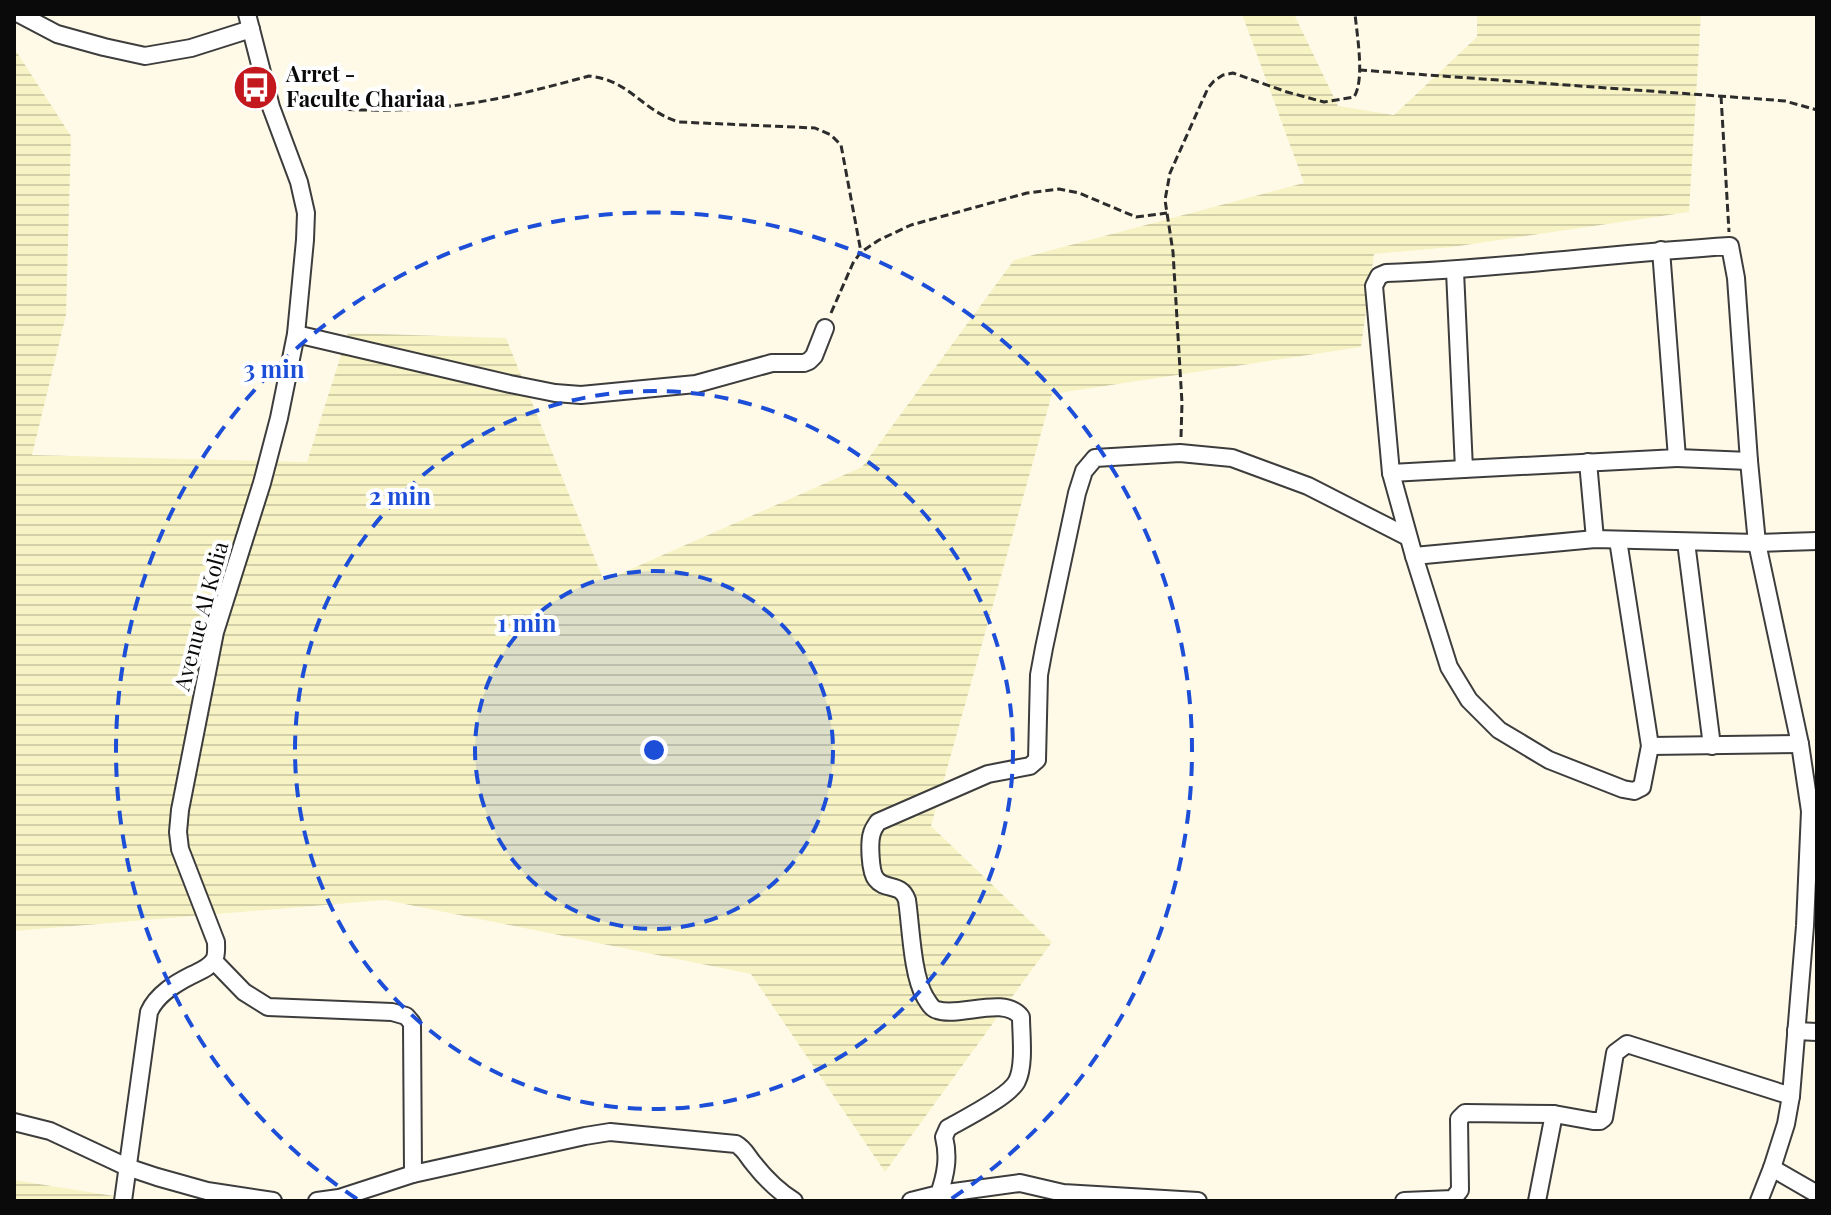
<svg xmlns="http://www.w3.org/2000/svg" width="1831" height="1215" font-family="'Playfair Display',serif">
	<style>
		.farmland { fill: url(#farmland-rules) }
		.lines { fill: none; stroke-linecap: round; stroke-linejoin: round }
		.street-casing { stroke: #3d3d3d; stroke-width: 20 }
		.path { stroke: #2c2c2c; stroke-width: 3; stroke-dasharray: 8 4; stroke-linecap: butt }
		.street { stroke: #fff; stroke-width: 16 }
		.ring { fill: none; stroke: #1d4ed8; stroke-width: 4; stroke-dasharray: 14 10 }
		.labels { text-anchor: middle; stroke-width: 8; stroke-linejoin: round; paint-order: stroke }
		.poi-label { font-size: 22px; font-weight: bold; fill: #0a0a0a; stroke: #fff; text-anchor: start }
		.street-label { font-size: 22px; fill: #0a0a0a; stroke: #fff }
		.centre { fill: #1d4ed8; stroke: #fff; stroke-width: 4 }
		.ring-label { font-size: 24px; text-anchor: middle; font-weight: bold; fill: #1d4ed8; stroke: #fff; stroke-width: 8; stroke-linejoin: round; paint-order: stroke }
	</style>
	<defs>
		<pattern id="farmland-rules" width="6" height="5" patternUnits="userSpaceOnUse" patternTransform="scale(2)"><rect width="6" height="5" fill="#f7f3c5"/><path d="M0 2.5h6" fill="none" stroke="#d2cfa8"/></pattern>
	</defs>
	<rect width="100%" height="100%" fill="#fffae7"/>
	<g class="farmland">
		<path d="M 1242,14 L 1294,14 L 1338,106 L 1394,115 L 1477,37 L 1477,14 L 1701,14 L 1689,212 L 1452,247 L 1374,254 L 1361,347 L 1052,394 L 931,826 L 1052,942 L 885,1172 L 751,974 L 385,900 L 14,931 L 14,48 L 71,136 L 66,315 L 32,455 L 307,462 L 348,333 L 506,338 L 604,581 L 862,467 L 1014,260 L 1304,183 Z"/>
		<path d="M 14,1180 L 145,1201 L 14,1201 Z"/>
	</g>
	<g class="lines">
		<defs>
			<g id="street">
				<path d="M 19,14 L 57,34 L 104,47 L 145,56 L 191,48 L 251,29"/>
				<path d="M 1455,271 L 1464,469 L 1677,458 L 1661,250"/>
				<path d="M 296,334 L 510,384 L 555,393 L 581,395 L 696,384 L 772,363 L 804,363 L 809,361 L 814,356 L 825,328"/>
				<path d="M 1677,458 L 1749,461"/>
				<path d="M 1588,462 L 1595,539"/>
				<path d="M 1391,473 L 1464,469"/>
				<path d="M 1618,540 L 1650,746 L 1642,787 L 1634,791 L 1623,789 L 1549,760 L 1499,730 L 1469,700 L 1449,667 L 1414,556 L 1391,473 L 1374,286 L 1379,276 L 1386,273 C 1501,269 1615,253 1730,246 L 1736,278 L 1749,461 L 1757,543 L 1800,744 L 1810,811 L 1805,926 L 1791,1096 L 1786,1124 L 1772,1168 L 1759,1201"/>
				<path d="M 1686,542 L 1712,746"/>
				<path d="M 1414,556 L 1595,539 L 1757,543 L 1817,541"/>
				<path d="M 1650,746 L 1800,744"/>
				<path d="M 214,961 L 244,992 L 268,1007 L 392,1012 L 406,1016 L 412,1023 L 413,1174"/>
				<path d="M 1796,1031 L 1817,1032"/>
				<path d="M 14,1122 L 50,1131 L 127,1167 L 157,1177 L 207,1191 L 273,1201"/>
				<path d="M 1772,1168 L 1817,1194"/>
				<path d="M 123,1201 L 149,1012 C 157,994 176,983 192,975 C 200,971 209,968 214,960 C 217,955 216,948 216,942 L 180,849 L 178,832 L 180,810 L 215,632 L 262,483 L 279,418 L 296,334 L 305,240 L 306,213 L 299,182 L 271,107 L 247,14"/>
				<path d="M 317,1201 L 339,1198 L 413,1174 L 585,1136 L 610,1132 L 736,1144 C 745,1149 747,1156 754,1164 C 765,1178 778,1191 794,1201"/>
				<path d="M 911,1201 L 939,1194 C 946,1174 949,1157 944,1137 L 948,1128 C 964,1119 1010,1096 1017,1081 C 1025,1065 1021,1034 1021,1017 C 1004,995 960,1018 937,1010 C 932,1009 928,1002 925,997 C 912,975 911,927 907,900 C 901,882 885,891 876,879 C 870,872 869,842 872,833 C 873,829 876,825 878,822 L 988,774 L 1030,766 L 1037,760 L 1039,675 L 1044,648 L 1077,493 L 1084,471 L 1095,458 L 1180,453 L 1232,458 L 1308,486 L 1408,537"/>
				<path d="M 933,1201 L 939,1194 L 1020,1183 L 1063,1193 L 1198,1201"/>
				<path d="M 1404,1201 L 1453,1199 L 1460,1190 L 1459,1119 L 1465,1113 L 1554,1114 L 1593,1121 L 1600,1121 L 1604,1118 L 1615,1053 L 1627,1044 L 1791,1096"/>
				<path d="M 1537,1201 L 1554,1114"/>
			</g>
		</defs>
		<use href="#street" class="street-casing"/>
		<g class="path">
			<path d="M 1359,70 L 1760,99 L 1785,101 L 1817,110"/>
			<path d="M 1721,96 L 1729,232"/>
			<path d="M 287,107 C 338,109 391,113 442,107 C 492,102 541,89 589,76 C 630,80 642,111 679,122 L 815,128 L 831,135 L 841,145 L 861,252"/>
			<path d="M 831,313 L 853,263 L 861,252 L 879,240 L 911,225 L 1027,193 L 1059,189 L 1079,193 L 1136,217 L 1167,213"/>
			<path d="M 1181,437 L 1182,403 L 1173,252 L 1165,200 L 1170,173 L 1208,88 L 1214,81 L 1223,75 L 1233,73 L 1287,92 L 1324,102 L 1354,97 C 1365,80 1357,35 1355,14"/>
		</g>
		<use href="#street" class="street"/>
	</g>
	<circle cx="654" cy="750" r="179" fill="#1d4ed8" fill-opacity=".12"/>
	<g class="ring">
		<circle cx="654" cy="750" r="179"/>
		<circle cx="654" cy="750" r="359"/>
		<path d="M357 1199A538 538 0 1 1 951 1199"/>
	</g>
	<defs>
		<symbol id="bus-disc" viewBox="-11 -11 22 22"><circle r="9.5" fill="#c4181f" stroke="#fff"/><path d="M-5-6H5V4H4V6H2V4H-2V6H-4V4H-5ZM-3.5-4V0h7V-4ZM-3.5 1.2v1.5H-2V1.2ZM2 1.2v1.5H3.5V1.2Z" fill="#fff"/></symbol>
	</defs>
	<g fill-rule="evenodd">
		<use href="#bus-disc" x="230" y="62" width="51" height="51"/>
	</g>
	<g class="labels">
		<g class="poi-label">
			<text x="286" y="82">Arret -<tspan x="286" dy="25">Faculte Chariaa</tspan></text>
		</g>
		<g class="street-label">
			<text transform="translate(201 616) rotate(-75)" y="8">Avenue Al Kolia</text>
		</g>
	</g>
	<circle cx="654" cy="750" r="12" class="centre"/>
	<g class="ring-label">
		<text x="274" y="378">3 min</text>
		<text x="400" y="505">2 min</text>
		<text x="527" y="632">1 min</text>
	</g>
	<rect width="1831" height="1215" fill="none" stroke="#0a0a0a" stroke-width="32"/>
</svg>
